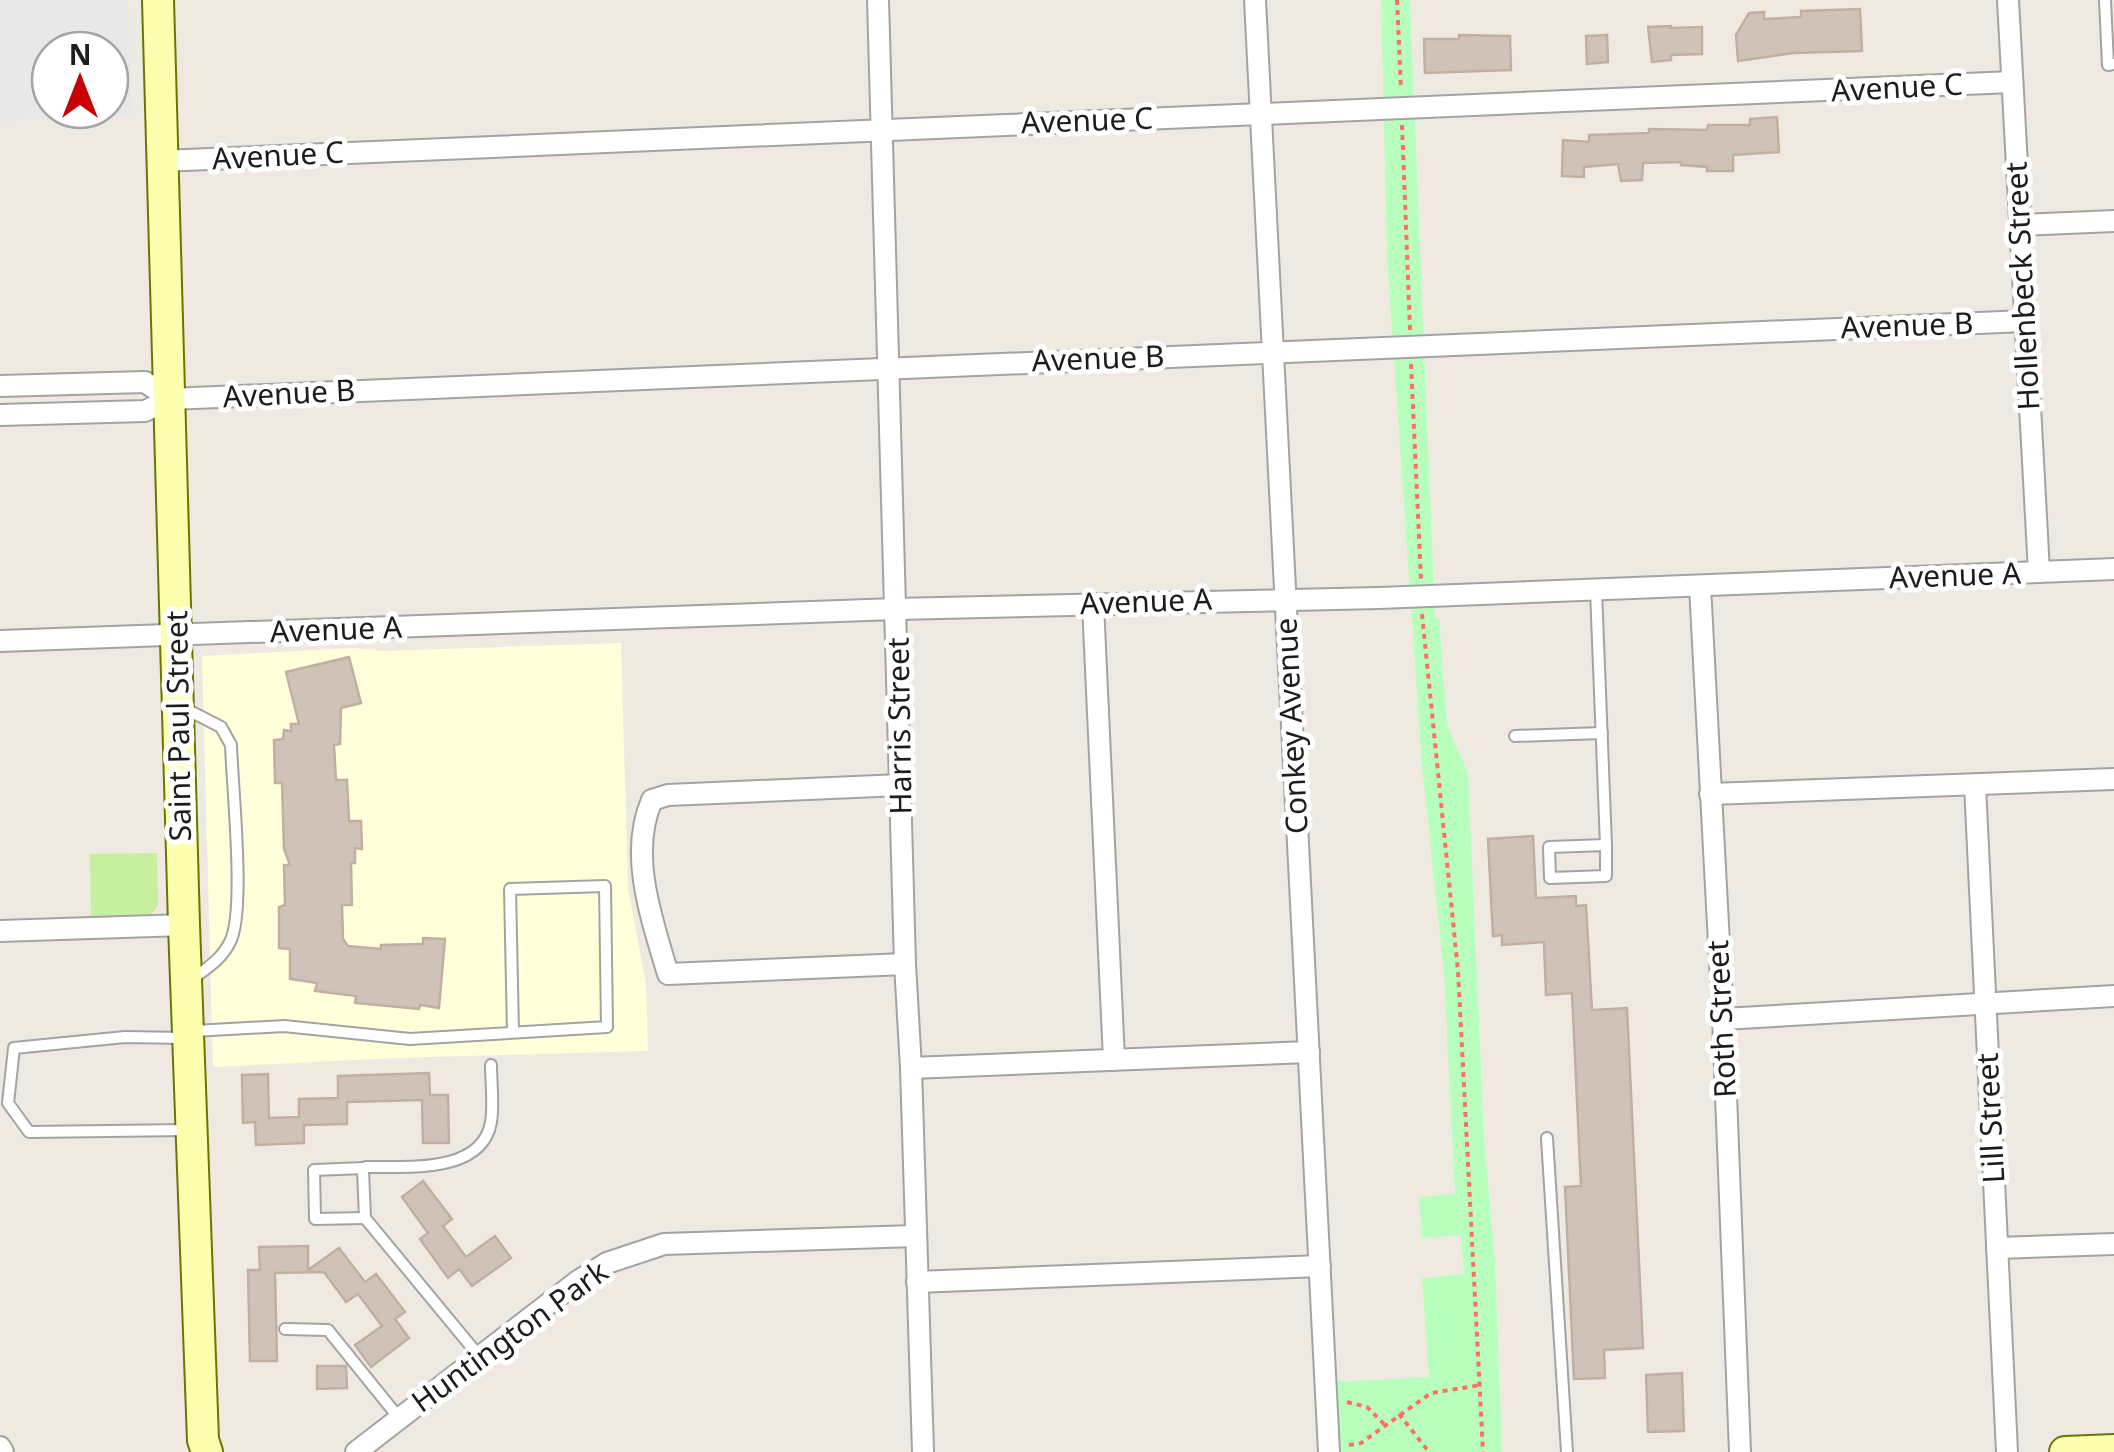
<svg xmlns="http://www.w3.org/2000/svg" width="2114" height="1452" font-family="'Noto Sans',sans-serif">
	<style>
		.education { fill: #ffffd9 }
		.grass { fill: #c8efa0 }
		.park { fill: #b8ffbd }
		.parking { fill: #e8e8e8; fill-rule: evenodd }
		.building { fill: #cfc3b9; stroke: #c2afa2; stroke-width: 2.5 }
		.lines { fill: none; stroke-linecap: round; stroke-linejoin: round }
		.service-casing { stroke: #a3a3a3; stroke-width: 14 }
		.minor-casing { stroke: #a3a3a3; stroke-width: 24 }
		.secondary-casing { stroke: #6b7600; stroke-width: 34 }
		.path { stroke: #ff7061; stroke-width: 4; stroke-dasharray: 5 5; stroke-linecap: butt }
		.service { stroke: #fff; stroke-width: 10 }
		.minor { stroke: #fff; stroke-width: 20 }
		.secondary { stroke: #fcffae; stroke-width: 30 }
		.labels { text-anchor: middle; stroke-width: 10; stroke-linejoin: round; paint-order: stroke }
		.street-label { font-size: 30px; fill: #1c1c1c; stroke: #fff }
	</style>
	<rect width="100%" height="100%" fill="#efeae1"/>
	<path class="education" d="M 621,643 L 628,888 L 646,984 L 648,1051 L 396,1058 L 213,1067 L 202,656 L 355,648 L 385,651 Z"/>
	<path class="grass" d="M 157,853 L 158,906 L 151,914 L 91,916 L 90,854 Z"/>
	<path class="park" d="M 1381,0 L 1410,0 L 1435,618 L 1439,618 L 1447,725 L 1468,773 L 1484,1139 L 1495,1262 L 1502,1452 L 1329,1452 L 1326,1382 L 1429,1377 L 1422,1278 L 1464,1274 L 1461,1235 L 1422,1238 L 1419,1197 L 1455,1194 L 1444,973 L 1422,767 L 1387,257 Z"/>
	<path class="parking" d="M 0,0 L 128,0 L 131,115 L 0,121 ZM 50,50 L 110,50 L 110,110 L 50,110 Z"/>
	<g class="building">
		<path d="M 1860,9 L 1862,51 L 1793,53 L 1738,61 L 1736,35 L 1749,13 L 1764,12 L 1764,19 L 1801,17 L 1801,11 Z"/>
		<path d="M 1671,26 L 1671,28 L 1702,27 L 1702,54 L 1671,55 L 1671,60 L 1652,62 L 1648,27 Z"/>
		<path d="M 1459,35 L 1510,36 L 1511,70 L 1425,73 L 1424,39 L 1459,39 Z"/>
		<path d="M 1607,35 L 1608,62 L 1587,64 L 1586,36 Z"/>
		<path d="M 1777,117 L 1779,152 L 1733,155 L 1733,171 L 1707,171 L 1707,167 L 1681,165 L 1681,162 L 1643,163 L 1642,180 L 1621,181 L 1618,164 L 1584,167 L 1584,177 L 1562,176 L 1563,140 L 1589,142 L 1589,135 L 1649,133 L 1649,129 L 1707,130 L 1708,125 L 1750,125 L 1750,119 Z"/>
		<path d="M 349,657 L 361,703 L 341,708 L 340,744 L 334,745 L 336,780 L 347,780 L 349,821 L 361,821 L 362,849 L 355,848 L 355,863 L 351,863 L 352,905 L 342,905 L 343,939 L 348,946 L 381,949 L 381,945 L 423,944 L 423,938 L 445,939 L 439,1008 L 420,1005 L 419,1009 L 355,1003 L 356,996 L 315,991 L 317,983 L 290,979 L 290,949 L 279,948 L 279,907 L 285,905 L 284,865 L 290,865 L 284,849 L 282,783 L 275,783 L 274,740 L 283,739 L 284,730 L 291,731 L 291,724 L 299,724 L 286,672 Z"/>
		<path d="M 1533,836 L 1536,898 L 1576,896 L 1576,906 L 1586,905 L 1592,1010 L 1627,1008 L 1643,1348 L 1604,1350 L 1605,1378 L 1574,1379 L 1565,1187 L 1581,1186 L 1572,993 L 1546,995 L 1544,942 L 1502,945 L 1502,935 L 1493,936 L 1488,839 Z"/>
		<path d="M 429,1073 L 430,1095 L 448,1095 L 449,1143 L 423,1143 L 422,1100 L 347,1102 L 347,1124 L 304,1125 L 304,1143 L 256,1145 L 255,1122 L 243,1123 L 242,1075 L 268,1074 L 269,1118 L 299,1117 L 299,1099 L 338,1098 L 338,1076 Z"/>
		<path d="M 423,1181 L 452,1219 L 443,1226 L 466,1257 L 495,1236 L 511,1258 L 472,1286 L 459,1269 L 448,1278 L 420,1239 L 428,1233 L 402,1197 Z"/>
		<path d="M 308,1246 L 308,1270 L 339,1248 L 365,1282 L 376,1274 L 405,1312 L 395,1319 L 409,1338 L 371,1367 L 355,1345 L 382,1326 L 358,1294 L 346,1302 L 324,1272 L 275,1273 L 277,1361 L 250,1361 L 248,1270 L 260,1270 L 259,1247 Z"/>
		<path d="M 317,1366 L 346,1366 L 347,1388 L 317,1389 Z"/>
		<path d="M 1682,1373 L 1684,1431 L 1648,1432 L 1646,1375 Z"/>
	</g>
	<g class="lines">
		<defs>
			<g id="service">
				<path d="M 2105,0 L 2108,65 L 2114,64"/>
				<path d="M 1596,590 L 1606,845 L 1549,847 L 1550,878 L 1606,876 L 1606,845"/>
				<path d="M 182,707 L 221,727 L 231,745 C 232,785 246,912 230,942 C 221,960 207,968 191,980"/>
				<path d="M 1515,736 L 1602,733"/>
				<path d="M 194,1031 L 284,1026 L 410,1039 L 607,1027 L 605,886 L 510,889 L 513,1032"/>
				<path d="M 184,1038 L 125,1037 L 14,1048 L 8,1103 L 29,1132 L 186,1130"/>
				<path d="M 1547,1138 L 1567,1452"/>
				<path d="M 364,1168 L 314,1170 L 315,1219 L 365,1218"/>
				<path d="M 285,1329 L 328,1330 L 399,1418"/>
				<path d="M 479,1356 L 365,1218 L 363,1170 L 366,1167 C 404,1166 482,1175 491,1122 C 494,1104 491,1083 491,1065"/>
			</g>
			<g id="minor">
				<path d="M 878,0 L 905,964 L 911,1068 L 923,1452"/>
				<path d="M 1255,0 L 1329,1452"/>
				<path d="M 2008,0 L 2039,572"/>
				<path d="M 162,161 L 2012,82"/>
				<path d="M 2020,225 L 2114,221"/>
				<path d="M 0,386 L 145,382 L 170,399"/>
				<path d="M 0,415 L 145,411 L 170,399 L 2025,321"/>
				<path d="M 1700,586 L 1723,1019 L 1740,1452"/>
				<path d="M 1093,604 L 1114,1060"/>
				<path d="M 0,641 L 896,609 L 1379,598 L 2114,569"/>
				<path d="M 901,785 L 668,795 L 652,800 C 628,854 652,920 668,974 L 905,964"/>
				<path d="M 1975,785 L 2007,1452"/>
				<path d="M 1710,794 L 2114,779"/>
				<path d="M 0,931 L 184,925"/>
				<path d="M 1723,1019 L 2114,996"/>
				<path d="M 911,1068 L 1309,1052"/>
				<path d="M 1997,1248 L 2114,1244"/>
				<path d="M 917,1282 L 1320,1266"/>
				<path d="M 0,1447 L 3,1452"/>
				<path d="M 356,1452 L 578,1281 L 607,1263 L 664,1244 L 915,1236"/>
			</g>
			<g id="secondary">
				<path d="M 158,0 L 184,925 L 203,1440 L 207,1452"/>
				<path d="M 2065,1452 L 2114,1450"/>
			</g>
		</defs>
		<use href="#service" class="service-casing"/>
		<use href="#minor" class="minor-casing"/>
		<use href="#secondary" class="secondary-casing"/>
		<g class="path">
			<path d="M 1397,0 L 1401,90"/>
			<path d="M 1402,125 L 1410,330"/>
			<path d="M 1411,364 L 1421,580"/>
			<path d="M 1422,614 L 1458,971 L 1483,1452"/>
			<path d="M 1347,1402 L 1367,1407 L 1384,1424"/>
			<path d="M 1399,1414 L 1429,1452"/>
			<path d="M 1349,1445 L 1361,1443 L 1431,1393 L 1481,1385"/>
		</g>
		<use href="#service" class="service"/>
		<use href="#minor" class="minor"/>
		<use href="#secondary" class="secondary"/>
	</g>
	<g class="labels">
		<g class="street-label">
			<text transform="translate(1897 88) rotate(-3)" y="10">Avenue C</text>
			<text transform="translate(1087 121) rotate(-2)" y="10">Avenue C</text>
			<text transform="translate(278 156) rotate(-3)" y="10">Avenue C</text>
			<text transform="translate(2023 286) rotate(-93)" y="10">Hollenbeck Street</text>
			<text transform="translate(1907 326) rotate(-2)" y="10">Avenue B</text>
			<text transform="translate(1098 359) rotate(-2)" y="10">Avenue B</text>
			<text transform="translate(289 394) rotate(-3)" y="10">Avenue B</text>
			<text transform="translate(1955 576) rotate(-2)" y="10">Avenue A</text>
			<text transform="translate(1146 602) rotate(-2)" y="10">Avenue A</text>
			<text transform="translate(336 630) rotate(-2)" y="10">Avenue A</text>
			<text transform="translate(179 726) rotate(-91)" y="10">Saint Paul Street</text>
			<text transform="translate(900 726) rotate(-91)" y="10">Harris Street</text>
			<text transform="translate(1292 726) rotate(-93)" y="10">Conkey Avenue</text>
			<text transform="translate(1722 1019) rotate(-93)" y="10">Roth Street</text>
			<text transform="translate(1991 1118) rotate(-93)" y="10">Lill Street</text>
			<text transform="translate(510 1337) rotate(-36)" y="10">Huntington Park</text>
		</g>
	</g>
	<g transform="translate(80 80)"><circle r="48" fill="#ffffff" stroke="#a4a4a4" stroke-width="2.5"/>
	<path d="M0-8L18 38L0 25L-18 38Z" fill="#c80002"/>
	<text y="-15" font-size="28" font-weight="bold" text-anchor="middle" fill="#1c1c1c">N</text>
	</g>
</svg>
